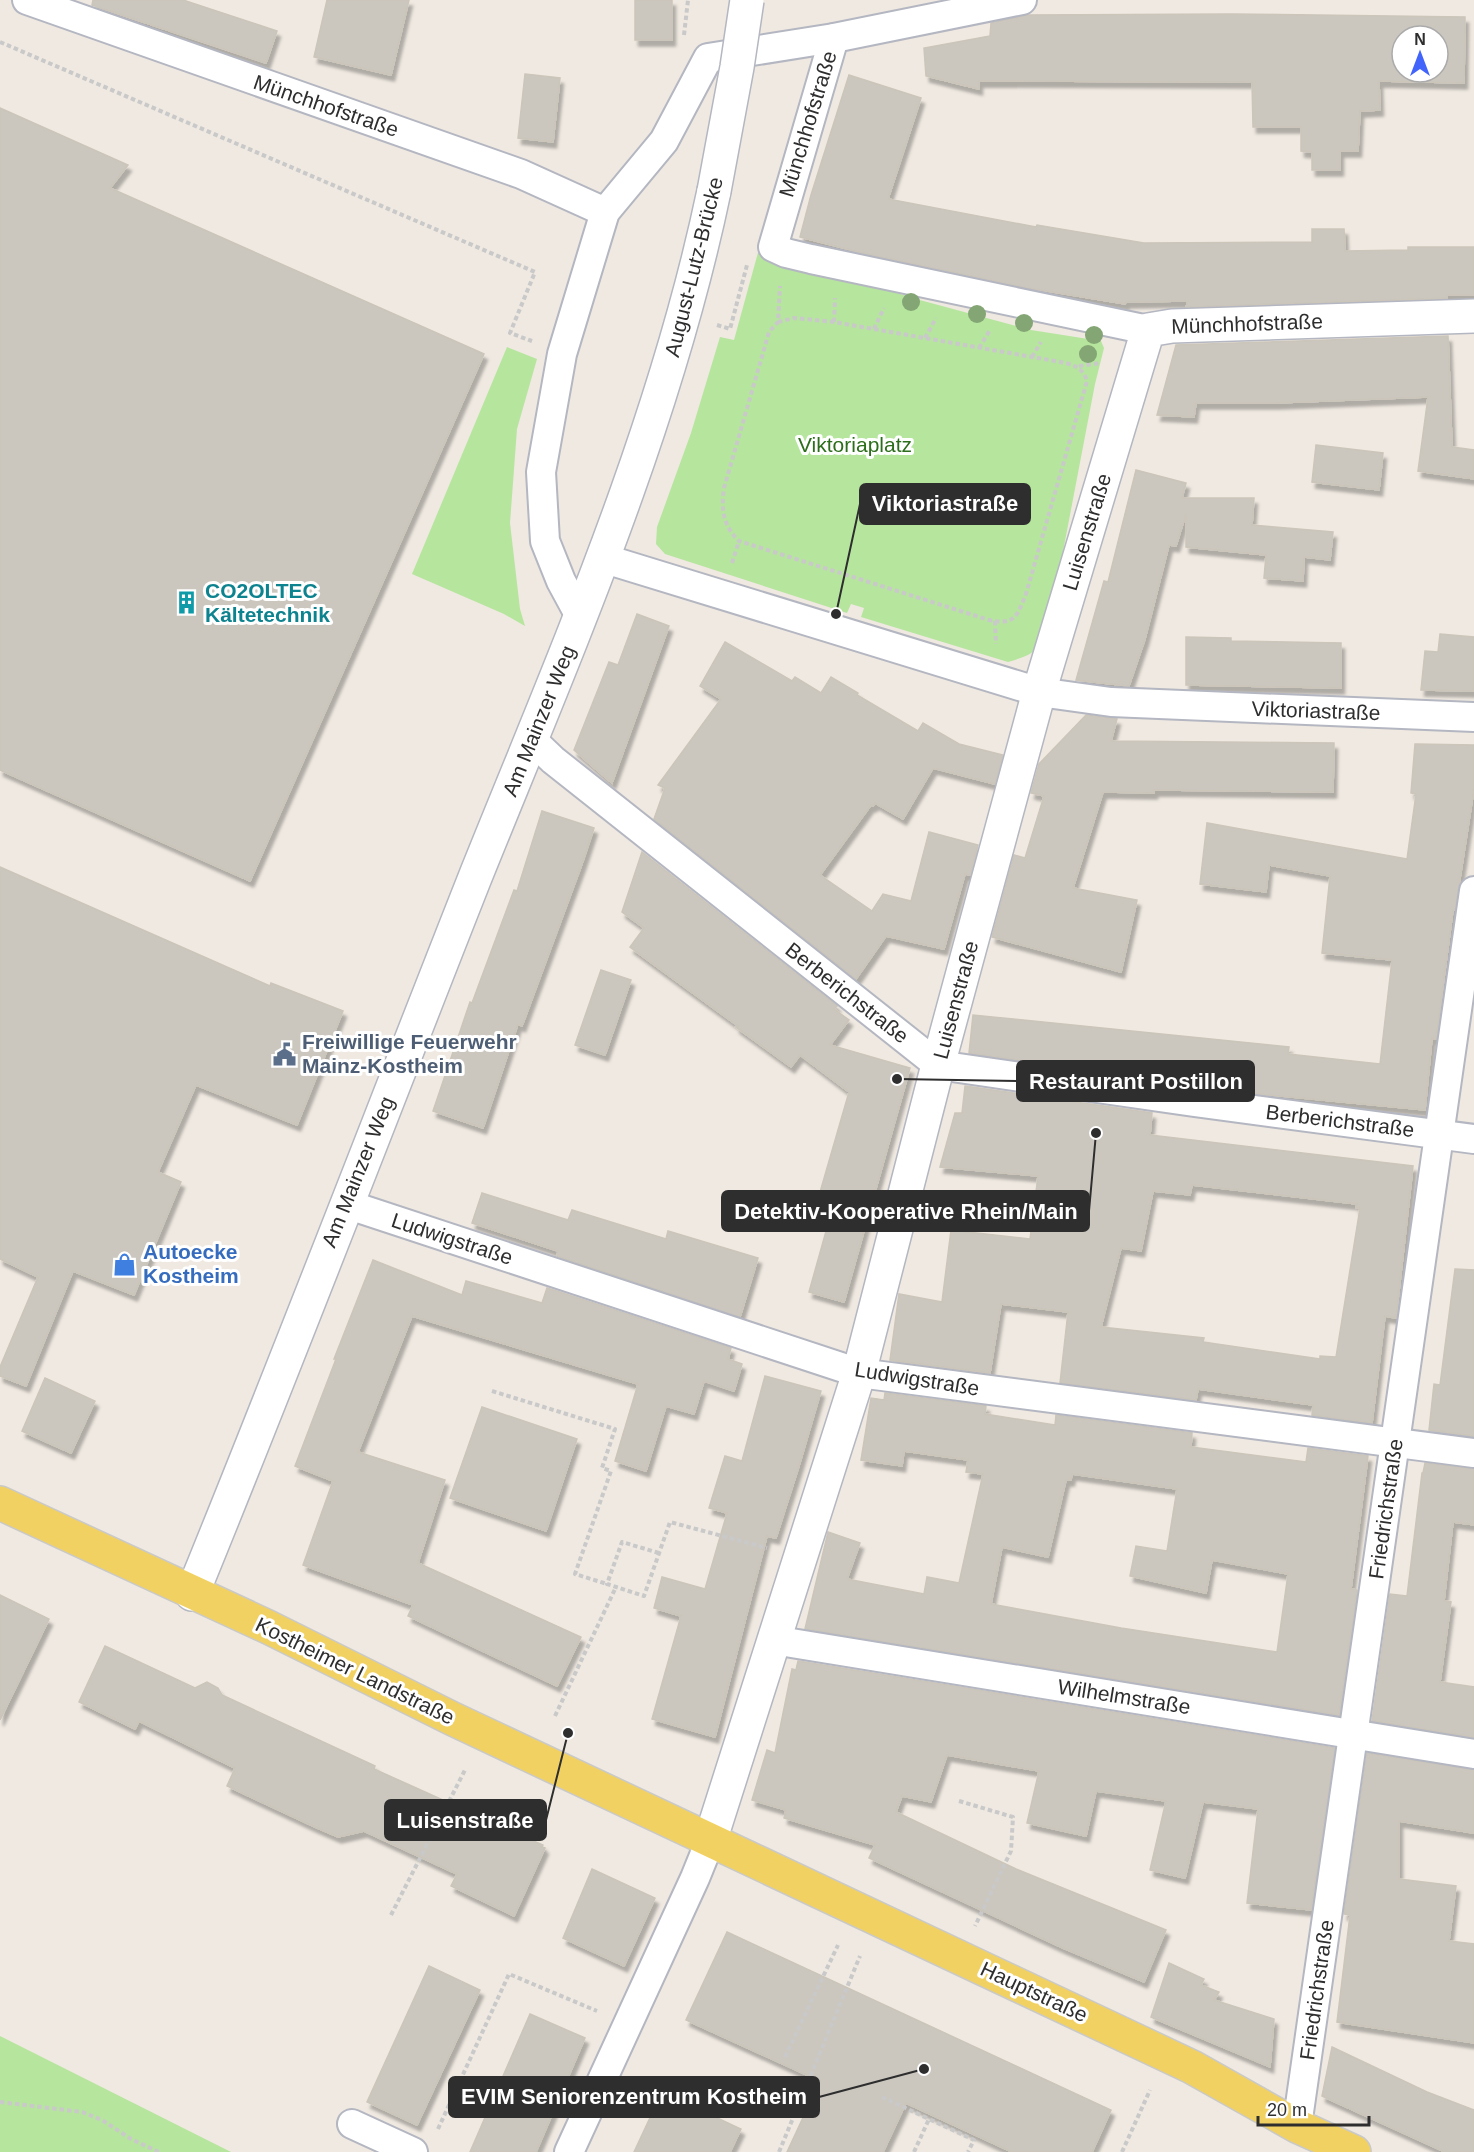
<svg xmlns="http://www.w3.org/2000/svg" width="1474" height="2152" font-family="Arial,sans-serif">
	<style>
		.green { fill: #b6e59e }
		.building { fill: #cbc7bf; stroke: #cbc5ba; stroke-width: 1.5; fill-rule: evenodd; filter: url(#shadow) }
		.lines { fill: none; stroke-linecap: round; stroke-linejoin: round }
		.minor-casing { stroke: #b4b7c1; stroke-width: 32 }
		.tertiary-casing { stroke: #b4b7c1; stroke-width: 36 }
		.primary-casing { stroke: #c9c9c9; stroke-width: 36 }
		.path { stroke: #c9c9c9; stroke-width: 4; stroke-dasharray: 4.5 3; stroke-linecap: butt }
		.minor { stroke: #fff; stroke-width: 28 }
		.tertiary { stroke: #fff; stroke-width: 33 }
		.primary { stroke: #f2d163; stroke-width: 33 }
		.tertiary-bridge-casing { stroke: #b4b7c1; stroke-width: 36; stroke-linecap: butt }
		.tertiary-bridge { stroke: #fff; stroke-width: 33 }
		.tree { fill: #84a574 }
		.labels { text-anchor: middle; stroke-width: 6; stroke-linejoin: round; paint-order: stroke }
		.street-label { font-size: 21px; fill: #2e2e2e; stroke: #fff }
		.park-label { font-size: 21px; fill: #2c6e1b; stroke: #fff }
		.culture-label { font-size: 21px; font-weight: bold; fill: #0d838f; stroke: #fff; text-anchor: start }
		.service-label { font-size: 21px; font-weight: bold; fill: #4e5e75; stroke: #fff; text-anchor: start }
		.shop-label { font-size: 21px; font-weight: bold; fill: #366cbe; stroke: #fff; text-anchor: start }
		.leader { fill: none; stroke: #2e2e2e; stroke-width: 2 }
		.callout-dot { fill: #2e2e2e; stroke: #fff; stroke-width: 2 }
		.callout { fill: #2e2e2e; stroke: #2e2e2e; stroke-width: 2 }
		.callout-label { font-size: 22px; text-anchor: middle; font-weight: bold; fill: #fff }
	</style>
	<defs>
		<filter id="shadow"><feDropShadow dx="3.5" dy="6" stdDeviation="1.5" flood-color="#0004"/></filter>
	</defs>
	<rect width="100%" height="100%" fill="#efe9e1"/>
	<g class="green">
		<path d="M 759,249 L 916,299 L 1031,330 L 1101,341 L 1104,348 L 1095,384 L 1048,630 C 1036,653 1032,655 1008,662 L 861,617 L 864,608 L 851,604 L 847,613 L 665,554 L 656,544 L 657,527 L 691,433 L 720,337 L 734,340 Z"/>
		<path d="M 507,347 L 537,359 L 517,429 L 510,523 L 520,609 L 525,626 L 504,614 L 412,574 Z"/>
		<path d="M 0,2036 L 231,2152 L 0,2152 Z"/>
	</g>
	<g class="building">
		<path d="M 93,0 L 183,0 L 277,31 L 266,63 L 92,5 Z"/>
		<path d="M 327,0 L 409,0 L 391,75 L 314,57 Z"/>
		<rect x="635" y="0" width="37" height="40"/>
		<path d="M 1232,14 L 1465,17 L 1464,83 L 1379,81 L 1380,110 L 1360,111 L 1358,151 L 1340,151 L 1340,170 L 1312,170 L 1312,152 L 1301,151 L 1301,127 L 1253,127 L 1252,82 L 979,81 L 979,89 L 926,76 L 924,48 L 990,36 L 991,23 L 1028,15 ZM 1402,36 L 1438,36 L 1438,72 L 1402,72 Z"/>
		<path d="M 525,74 L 560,78 L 553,142 L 518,138 Z"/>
		<path d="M 849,75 L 921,98 L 888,199 L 1036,227 L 1037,225 L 1144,243 L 1312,242 L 1312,229 L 1344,229 L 1345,251 L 1408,250 L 1408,247 L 1474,247 L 1474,295 L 1447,295 L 1447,298 L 1186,307 L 1188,301 L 1126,302 L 1125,304 L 1023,287 L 867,254 L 800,237 L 811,195 Z"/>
		<path d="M 0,108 L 128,165 L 110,188 L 484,354 L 250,881 L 0,770 Z"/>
		<path d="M 1448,336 L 1452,447 L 1474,450 L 1474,479 L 1418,471 L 1428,397 L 1275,403 L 1196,403 L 1194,417 L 1157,415 L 1176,345 Z"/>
		<path d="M 1316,445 L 1383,453 L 1379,490 L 1312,482 Z"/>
		<path d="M 1136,470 L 1186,483 L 1182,498 L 1254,498 L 1252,525 L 1333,532 L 1330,560 L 1304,557 L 1303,581 L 1264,578 L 1266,555 L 1186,547 L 1186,514 L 1176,546 L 1169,545 L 1145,639 L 1129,686 L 1076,680 L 1104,581 L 1108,582 Z"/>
		<path d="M 637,614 L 669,626 L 612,783 L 574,750 L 609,662 L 618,665 Z"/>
		<path d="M 1440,634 L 1474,637 L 1474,691 L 1421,690 L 1425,651 L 1438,652 Z"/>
		<path d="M 1186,637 L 1231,638 L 1231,641 L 1341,643 L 1341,688 L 1186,685 Z"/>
		<path d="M 725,642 L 792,681 L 795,677 L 821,693 L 831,677 L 858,693 L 857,695 L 918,731 L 923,723 L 959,744 L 1003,755 L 995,784 L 933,768 L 903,819 L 875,803 L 873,806 L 871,805 L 820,875 L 872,911 L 883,894 L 911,901 L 929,832 L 978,845 L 970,875 L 965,874 L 944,949 L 886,936 L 856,979 L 654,819 L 665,788 L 658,785 L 721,699 L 700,686 Z"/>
		<path d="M 1086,715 L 1117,719 L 1111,741 L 1334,743 L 1333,792 L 1154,790 L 1154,793 L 1103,792 L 1073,888 L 1137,900 L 1121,972 L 992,937 L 1014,855 L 1025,858 L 1044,796 L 1031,793 L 1039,764 Z"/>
		<path d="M 1415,744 L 1474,745 L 1474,789 L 1459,885 L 1455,910 L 1453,910 L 1436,1039 L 1432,1038 L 1425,1110 L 1259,1094 L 969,1053 L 973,1015 L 1289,1047 L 1288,1054 L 1380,1064 L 1392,960 L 1322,953 L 1330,876 L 1269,865 L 1266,892 L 1200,884 L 1207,823 L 1407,859 L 1416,794 L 1411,793 Z"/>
		<path d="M 542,811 L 594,828 L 582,864 L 522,1026 L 518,1024 L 483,1128 L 433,1111 L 470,1002 L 472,1003 L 514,890 L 517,891 Z"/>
		<path d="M 642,852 L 837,1006 L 834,1009 L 849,1020 L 830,1045 L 910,1068 L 844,1302 L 809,1292 L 830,1217 L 814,1213 L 849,1092 L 800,1055 L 791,1067 L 736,1027 L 738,1026 L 630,947 L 644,928 L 622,912 Z"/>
		<path d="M 0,867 L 270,986 L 271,983 L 343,1011 L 297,1125 L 196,1085 L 158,1172 L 181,1182 L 134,1295 L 73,1271 L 26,1386 L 0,1376 L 0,1367 L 38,1277 L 0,1259 Z"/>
		<path d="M 601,970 L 631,980 L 605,1055 L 575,1045 Z"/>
		<path d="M 965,1086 L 1152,1113 L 1150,1135 L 1413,1166 L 1396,1318 L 1385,1316 L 1372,1423 L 1312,1415 L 1313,1405 L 1198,1389 L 1196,1400 L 1060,1383 L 1068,1312 L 1001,1304 L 990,1373 L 890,1360 L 899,1294 L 942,1302 L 951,1230 L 1030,1239 L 1038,1176 L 940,1167 L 955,1113 L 962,1113 ZM 1192,1185 L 1357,1204 L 1356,1208 L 1360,1208 L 1336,1357 L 1320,1356 L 1320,1359 L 1203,1342 L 1204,1338 L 1101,1327 L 1121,1248 L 1141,1251 L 1153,1191 L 1190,1195 Z"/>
		<path d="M 482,1193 L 568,1220 L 572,1210 L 666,1239 L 668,1231 L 758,1258 L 740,1317 L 557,1256 L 558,1251 L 472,1223 Z"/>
		<path d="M 373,1260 L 462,1295 L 466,1281 L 542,1303 L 547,1288 L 731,1348 L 728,1359 L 742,1364 L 734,1391 L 704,1381 L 694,1414 L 666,1406 L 646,1471 L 615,1461 L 638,1384 L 412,1316 L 358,1452 L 445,1480 L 418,1563 L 581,1637 L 557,1686 L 408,1616 L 413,1605 L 303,1565 L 333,1481 L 295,1466 L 336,1359 L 334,1359 Z"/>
		<path d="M 1455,1269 L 1474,1270 L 1474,1436 L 1429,1430 L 1434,1384 L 1440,1385 Z"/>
		<path d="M 765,1376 L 821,1391 L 799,1466 L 776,1538 L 767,1536 L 715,1737 L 652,1719 L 681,1616 L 654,1608 L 662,1577 L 705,1589 L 727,1513 L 709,1508 L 725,1456 L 742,1461 Z"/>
		<path d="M 45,1378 L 95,1401 L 71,1453 L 22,1431 Z"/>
		<path d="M 885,1393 L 986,1406 L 985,1414 L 1055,1425 L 1056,1415 L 1192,1433 L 1191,1447 L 1306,1462 L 1308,1448 L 1368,1456 L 1351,1589 L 1357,1590 L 1339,1715 L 805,1629 L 828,1532 L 860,1543 L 847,1579 L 924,1594 L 927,1577 L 959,1583 L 983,1474 L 966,1472 L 968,1460 L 904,1451 L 902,1466 L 861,1460 L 871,1398 L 884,1400 ZM 1072,1474 L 1177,1489 L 1167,1551 L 1136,1546 L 1130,1576 L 1206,1593 L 1212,1560 L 1288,1574 L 1277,1652 L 1121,1628 L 991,1604 L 1002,1547 L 1048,1557 L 1066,1480 L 1071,1480 Z"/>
		<path d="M 482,1407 L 577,1439 L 546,1531 L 450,1498 Z"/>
		<path d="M 1425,1463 L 1474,1469 L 1474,1525 L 1453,1522 L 1444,1601 L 1451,1602 L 1440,1682 L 1474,1687 L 1474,1737 L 1372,1721 L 1390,1594 L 1407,1596 L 1422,1473 L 1423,1473 Z"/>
		<path d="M 0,1595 L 49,1619 L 0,1720 Z"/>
		<path d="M 105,1646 L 195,1688 L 207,1682 L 218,1688 L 222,1695 L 375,1766 L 374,1769 L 543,1845 L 542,1847 L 545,1848 L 514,1916 L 451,1886 L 457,1874 L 364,1831 L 338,1837 L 315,1827 L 227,1786 L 235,1768 L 139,1721 L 135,1729 L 79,1702 Z"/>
		<path d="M 798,1661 L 1335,1748 L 1311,1910 L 1247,1903 L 1258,1809 L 1203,1802 L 1185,1878 L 1150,1870 L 1166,1801 L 1096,1791 L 1086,1836 L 1027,1823 L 1039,1771 L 947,1755 L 931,1802 L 902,1796 L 896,1812 L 1016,1869 L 1166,1930 L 1144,1982 L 1063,1948 L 869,1858 L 875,1845 L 784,1818 L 786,1810 L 752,1800 L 767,1750 L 775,1753 L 792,1669 L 796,1670 Z"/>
		<path d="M 1367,1753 L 1474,1770 L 1474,1833 L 1399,1821 L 1399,1879 L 1456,1886 L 1449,1941 L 1474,1944 L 1474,2043 L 1337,2022 L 1350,1915 L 1344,1914 Z"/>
		<path d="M 592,1869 L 655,1898 L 624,1966 L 563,1938 Z"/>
		<path d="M 727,1932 L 1111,2110 L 1092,2152 L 1012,2152 L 906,2103 L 883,2152 L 787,2152 L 820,2081 L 686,2020 Z"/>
		<path d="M 1169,1963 L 1204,1979 L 1201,1985 L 1219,1992 L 1214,2000 L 1274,2019 L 1270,2067 L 1151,2017 Z"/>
		<path d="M 429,1966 L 480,1990 L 417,2125 L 367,2102 Z"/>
		<path d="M 530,2014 L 585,2038 L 536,2152 L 470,2152 Z"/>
		<path d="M 1332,2047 L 1427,2092 L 1474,2110 L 1474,2152 L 1445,2152 L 1322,2096 Z"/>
		<path d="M 662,2092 L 741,2129 L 730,2152 L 634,2152 Z"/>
	</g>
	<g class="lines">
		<defs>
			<g id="minor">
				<path d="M 27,0 L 521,174 L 605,212"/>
				<path d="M 834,38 L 773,247 L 786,253 L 811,259 L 1148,330"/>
				<path d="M 602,558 L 1039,692 L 1111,702 L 1474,717"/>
				<path d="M 581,618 L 561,581 L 545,541 L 541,472 L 562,354 L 605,212 L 664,141 L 708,58 L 834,38 L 1022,0"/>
				<path d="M 531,739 L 553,760 L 938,1065 L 1194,1102 L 1474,1139"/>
				<path d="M 346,1204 L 859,1373 L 1474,1453"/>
				<path d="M 773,1640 L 1474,1754"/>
				<path d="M 352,2124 L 413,2152"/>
				<path d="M 1297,2126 L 1474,891"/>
				<path d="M 569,2152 L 695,1878 L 710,1841"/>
			</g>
			<g id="tertiary">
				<path d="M 192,1594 C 289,1357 380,1118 474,880 C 565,654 664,430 714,191"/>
				<path d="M 710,1841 L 859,1373 L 938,1065 L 1039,692 L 1148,330 L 1172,326 L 1474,316"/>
			</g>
			<path id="primary" d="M 0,1503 L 268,1627 L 453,1719 L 1139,2042 L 1192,2067 L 1297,2126 L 1354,2152"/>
		</defs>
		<use href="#minor" class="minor-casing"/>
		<use href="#tertiary" class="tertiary-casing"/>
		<use href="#primary" class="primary-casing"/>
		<g class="path">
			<path d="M 684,35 L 688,0"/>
			<path d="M 0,42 L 535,272 L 510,333 L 532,341"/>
			<path d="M 778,322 L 794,318 L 834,322 L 1055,361 C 1070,364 1082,365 1087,381 L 1026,594 C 1017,615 1016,626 989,620 L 739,541 C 723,526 721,509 724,488 L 769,332 L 778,322 L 780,286"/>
			<path d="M 834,322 L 835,298"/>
			<path d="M 717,325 L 730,329 L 747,265"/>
			<path d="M 874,329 L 884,308"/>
			<path d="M 925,338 L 936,318"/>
			<path d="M 979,348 L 990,330"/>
			<path d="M 1032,357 L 1041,342"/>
			<path d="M 1079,366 L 1101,363"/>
			<path d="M 732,563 L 739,541"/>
			<path d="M 995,621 L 996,644"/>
			<path d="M 492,1391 L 615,1429 L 602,1468 L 611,1471 L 575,1574 L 607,1584"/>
			<path d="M 659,1553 L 622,1542 L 607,1584 L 644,1596 L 670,1522 L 767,1548"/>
			<path d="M 555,1716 L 616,1587"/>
			<path d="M 959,1801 L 1013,1817 L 1011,1851 L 975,1926"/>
			<path d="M 391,1915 L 465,1770"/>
			<path d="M 785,2057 L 838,1945"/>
			<path d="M 882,2097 L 929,2119"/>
			<path d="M 0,2102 L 82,2112 L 102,2120 L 131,2139 L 159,2152"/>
			<path d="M 438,2129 L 509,1974 L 597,2011"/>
			<path d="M 779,2152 L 860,1956"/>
			<path d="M 914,2152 L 929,2119 L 974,2140 L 968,2152"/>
			<path d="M 1122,2152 L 1150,2090"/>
		</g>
		<use href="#minor" class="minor"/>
		<use href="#tertiary" class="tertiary"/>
		<use href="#primary" class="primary"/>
		<defs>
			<path id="tertiary-bridge" d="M 714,191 L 737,67 L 747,0"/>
		</defs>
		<use href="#tertiary-bridge" class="tertiary-bridge-casing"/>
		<use href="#tertiary-bridge" class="tertiary-bridge"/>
	</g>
	<g class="tree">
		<circle cx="911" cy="302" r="9"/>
		<circle cx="977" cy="314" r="9"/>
		<circle cx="1024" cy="323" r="9"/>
		<circle cx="1094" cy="335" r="9"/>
		<circle cx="1088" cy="354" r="9"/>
	</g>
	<defs>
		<symbol id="building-bare" viewBox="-9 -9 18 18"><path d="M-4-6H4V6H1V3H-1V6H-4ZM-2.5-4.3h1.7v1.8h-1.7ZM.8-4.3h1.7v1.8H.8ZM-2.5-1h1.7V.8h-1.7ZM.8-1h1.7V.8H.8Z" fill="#0f9aa8" stroke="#fff" stroke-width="2.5" paint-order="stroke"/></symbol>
		<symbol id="civic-bare" viewBox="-9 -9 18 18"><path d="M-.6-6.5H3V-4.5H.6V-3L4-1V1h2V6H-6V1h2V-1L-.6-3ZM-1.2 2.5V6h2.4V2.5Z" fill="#5c6f8a" stroke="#fff" stroke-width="2.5" paint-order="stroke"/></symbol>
		<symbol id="shop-bare" viewBox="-9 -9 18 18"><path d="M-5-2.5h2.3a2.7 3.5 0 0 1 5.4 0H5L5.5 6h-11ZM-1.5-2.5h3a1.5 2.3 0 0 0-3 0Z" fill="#3f7fe0" stroke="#fff" stroke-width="2.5" paint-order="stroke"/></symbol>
	</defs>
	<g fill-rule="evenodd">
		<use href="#building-bare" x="170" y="586" width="33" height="33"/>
		<use href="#civic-bare" x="268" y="1038" width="33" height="33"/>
		<use href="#shop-bare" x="108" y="1248" width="33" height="33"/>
	</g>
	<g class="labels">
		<g class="street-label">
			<text transform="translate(326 106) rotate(19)" y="7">Münchhofstraße</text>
			<text transform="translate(808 124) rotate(-73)" y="7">Münchhofstraße</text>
			<text transform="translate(694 267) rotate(-76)" y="7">August-Lutz-Brücke</text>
			<text transform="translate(1247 324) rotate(-2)" y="7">Münchhofstraße</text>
			<text transform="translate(1087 532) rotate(-73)" y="7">Luisenstraße</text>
			<text transform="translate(1316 711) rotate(2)" y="7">Viktoriastraße</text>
			<text transform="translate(539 721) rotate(-68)" y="7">Am Mainzer Weg</text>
			<text transform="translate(847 993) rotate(38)" y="7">Berberichstraße</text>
			<text transform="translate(956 1000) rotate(-75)" y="7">Luisenstraße</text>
			<text transform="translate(1340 1121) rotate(7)" y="7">Berberichstraße</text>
			<text transform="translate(358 1172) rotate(-68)" y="7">Am Mainzer Weg</text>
			<text transform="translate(452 1239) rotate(18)" y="7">Ludwigstraße</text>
			<text transform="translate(917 1379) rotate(9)" y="7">Ludwigstraße</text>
			<text transform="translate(1386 1509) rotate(-82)" y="7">Friedrichstraße</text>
			<text transform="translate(355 1671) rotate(26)" y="7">Kostheimer Landstraße</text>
			<text transform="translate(1124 1697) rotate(9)" y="7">Wilhelmstraße</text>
			<text transform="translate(1317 1990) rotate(-82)" y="7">Friedrichstraße</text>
			<text transform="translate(1034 1992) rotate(25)" y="7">Hauptstraße</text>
		</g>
		<g class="park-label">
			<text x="855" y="452">Viktoriaplatz</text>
		</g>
		<g class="culture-label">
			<text x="205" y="598">CO2OLTEC<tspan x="205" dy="24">Kältetechnik</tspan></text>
		</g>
		<g class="service-label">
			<text x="302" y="1049">Freiwillige Feuerwehr<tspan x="302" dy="24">Mainz-Kostheim</tspan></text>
		</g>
		<g class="shop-label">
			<text x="143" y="1259">Autoecke<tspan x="143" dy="24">Kostheim</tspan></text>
		</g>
	</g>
	<path class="leader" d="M836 614L860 504M897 1079L1017 1081M1096 1133L1089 1211M568 1733L546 1820M924 2069L819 2097"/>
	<g class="callout-dot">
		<circle cx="836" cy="614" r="6"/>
		<circle cx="897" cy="1079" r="6"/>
		<circle cx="1096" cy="1133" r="6"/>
		<circle cx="568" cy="1733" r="6"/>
		<circle cx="924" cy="2069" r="6"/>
	</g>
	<g class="callout">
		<rect x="860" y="484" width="170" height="40" rx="6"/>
		<rect x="1017" y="1061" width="237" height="40" rx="6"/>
		<rect x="722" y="1191" width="367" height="40" rx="6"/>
		<rect x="385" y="1800" width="161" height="40" rx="6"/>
		<rect x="449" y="2077" width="370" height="40" rx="6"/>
	</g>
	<g class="callout-label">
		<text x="945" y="511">Viktoriastraße</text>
		<text x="1136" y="1089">Restaurant Postillon</text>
		<text x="906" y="1219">Detektiv-Kooperative Rhein/Main</text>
		<text x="465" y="1828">Luisenstraße</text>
		<text x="634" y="2104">EVIM Seniorenzentrum Kostheim</text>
	</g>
	<g transform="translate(1420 54)"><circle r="28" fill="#ffffff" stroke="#ababab" stroke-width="1.5"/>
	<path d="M0-4.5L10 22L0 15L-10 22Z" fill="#4264fb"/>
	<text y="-9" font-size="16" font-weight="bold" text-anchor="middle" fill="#2e2e2e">N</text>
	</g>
	<path d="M1258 2116v9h111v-9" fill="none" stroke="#2e2e2e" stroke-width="3"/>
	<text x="1267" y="2116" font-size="18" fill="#2e2e2e" stroke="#ffffff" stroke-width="4.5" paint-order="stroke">20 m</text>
</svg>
